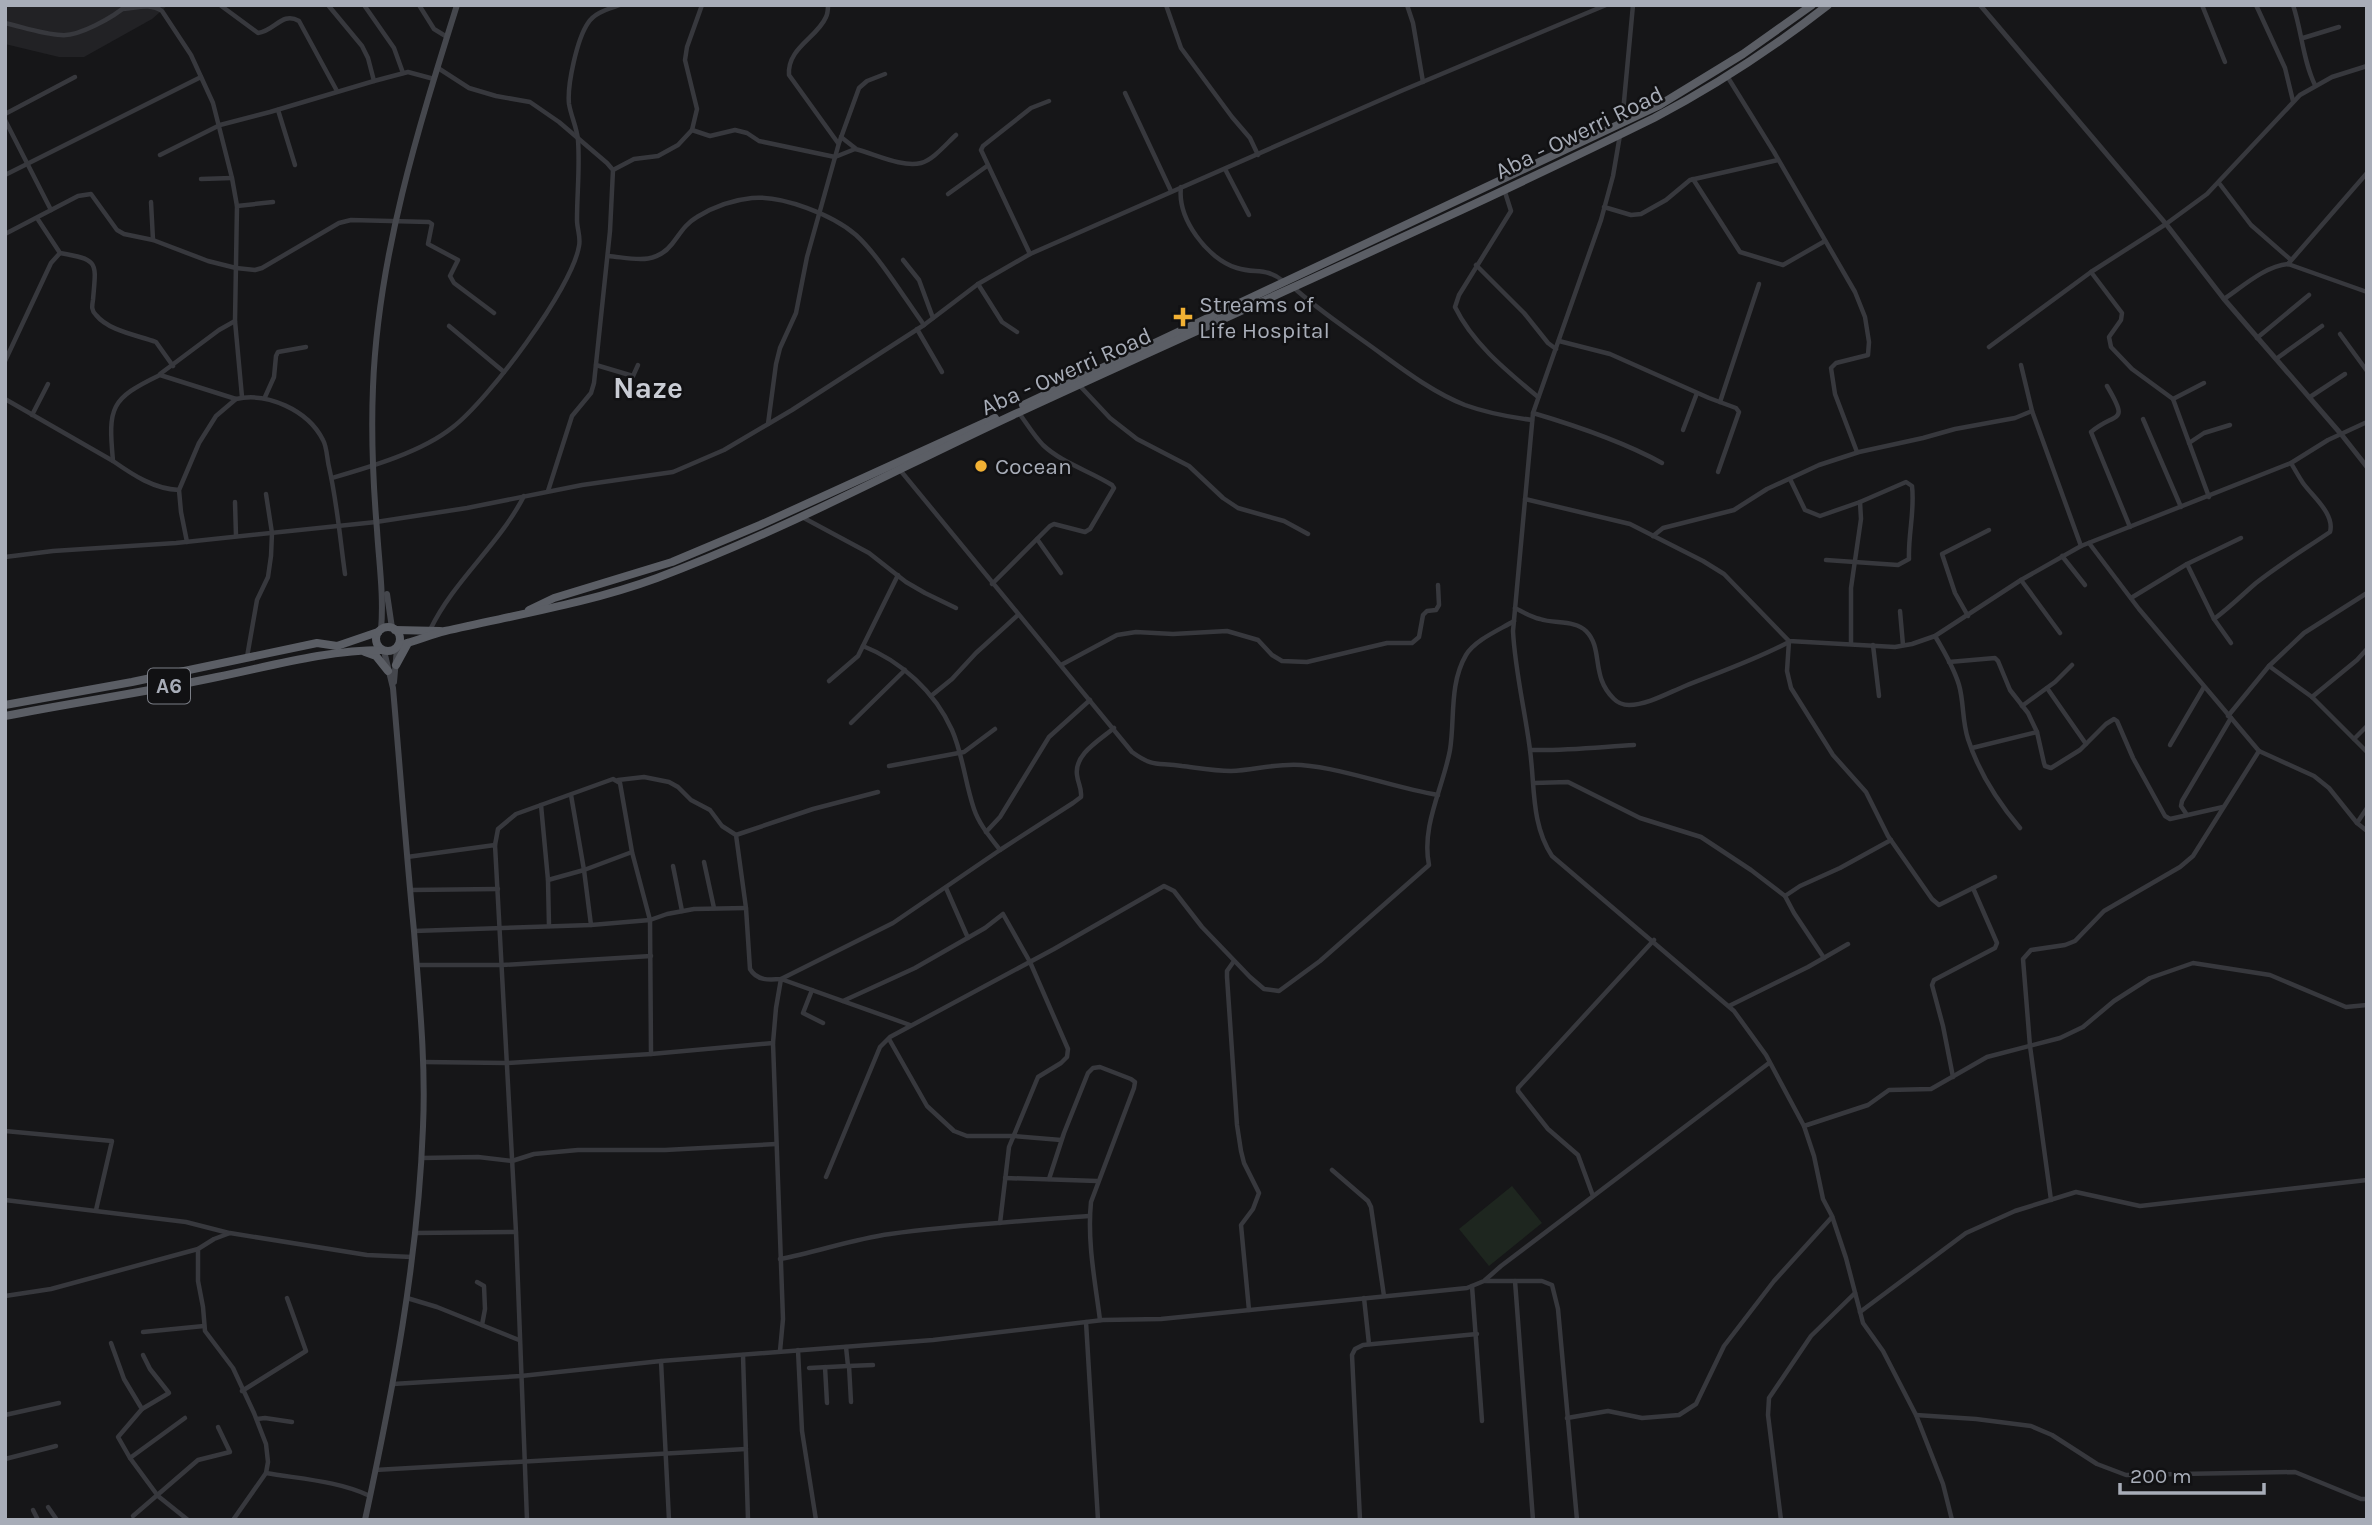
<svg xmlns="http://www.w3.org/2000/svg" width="2372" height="1525" font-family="Karla,sans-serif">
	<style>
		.built { fill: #222225 }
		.pitch { fill: #1e261f }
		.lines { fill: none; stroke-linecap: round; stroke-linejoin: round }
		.minor { stroke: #37383d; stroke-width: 4.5 }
		.tertiary { stroke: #37383d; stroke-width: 5 }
		.secondary { stroke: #45474d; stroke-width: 6 }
		.trunk { stroke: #5b5e65; stroke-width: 8 }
		.poi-dot { fill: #f2b134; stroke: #111113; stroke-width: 2.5 }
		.labels { text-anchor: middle; stroke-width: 5; stroke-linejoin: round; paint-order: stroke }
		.shield { fill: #111113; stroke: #7b7e86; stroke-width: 2 }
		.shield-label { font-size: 21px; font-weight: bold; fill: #a8adb8 }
		.street-label { font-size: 23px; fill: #a8adb8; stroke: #111113 }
		.poi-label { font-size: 23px; fill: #a8adb8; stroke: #111113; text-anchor: start }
		.district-label { font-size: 30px; font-weight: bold; fill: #c9ccd4; stroke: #111113 }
	</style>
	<rect width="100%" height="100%" fill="#161618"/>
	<path class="built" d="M 5,5 L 168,5 L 152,19 L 84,57 L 59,57 L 5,44 Z"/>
	<path class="pitch" d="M 1512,1186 L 1542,1223 L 1489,1266 L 1459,1229 Z"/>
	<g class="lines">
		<g class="minor">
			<path d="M 220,5 L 258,33 C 275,31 282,11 299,21 L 337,91"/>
			<path d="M 328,5 L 362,46 L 368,58 L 374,81"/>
			<path d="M 364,5 L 394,48 L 403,73"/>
			<path d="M 419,5 L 434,29 L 447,37"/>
			<path d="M 828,5 C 828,9 828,13 826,17 C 817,38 787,48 789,75 L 838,143"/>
			<path d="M 1166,5 L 1181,48 L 1232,117 L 1250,138 L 1258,155"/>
			<path d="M 1407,5 L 1413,23 L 1423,82"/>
			<path d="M 2202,5 L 2225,62"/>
			<path d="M 2256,5 L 2285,68 L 2293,101"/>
			<path d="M 2293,5 C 2302,32 2303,61 2315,85"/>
			<path d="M 123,9 C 137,8 150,3 162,11 L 191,55 L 213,103 L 232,178 L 237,206 L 235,321 L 242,397"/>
			<path d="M 5,23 C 23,27 42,34 61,35 C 78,37 114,17 127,5"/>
			<path d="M 2303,38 L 2339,27"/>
			<path d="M 438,68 L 469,88 L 496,96 L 530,102 L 559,122 L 607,163 L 613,170 L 610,231 L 594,383 L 591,393 L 572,416 L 548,491"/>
			<path d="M 1727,76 L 1774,152 L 1855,292 L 1865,317 L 1869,342 L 1868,355 L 1836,363 L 1831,368 L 1835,394 L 1857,452"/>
			<path d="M 1125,93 L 1171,191"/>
			<path d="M 278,110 L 295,165"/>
			<path d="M 5,114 L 75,77"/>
			<path d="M 5,120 L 51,210"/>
			<path d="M 1622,123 L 1633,5"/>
			<path d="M 692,130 L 710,136 L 735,130 L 747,133 L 759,141 L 835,157 L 855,149 C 873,153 902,168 921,163 C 933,160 946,144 956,135"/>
			<path d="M 1620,135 L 1613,176 L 1601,220 L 1533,413 L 1513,631 C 1515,671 1525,710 1530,750 C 1535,787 1531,824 1552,856 L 1734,1011 L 1766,1055 L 1804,1126 L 1814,1156 L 1823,1199 L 1832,1216 L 1846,1258 L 1863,1323 L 1883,1351 L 1916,1415 L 1943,1484 L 1952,1520"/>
			<path d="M 841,137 L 855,148"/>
			<path d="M 160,155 L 220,125 L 270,112 L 374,81 L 408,72 L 434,79"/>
			<path d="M 1225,169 L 1249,215"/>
			<path d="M 613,170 L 634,159 L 658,156 L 678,145 L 692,130 L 697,109 L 685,60 L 687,47 L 702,5"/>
			<path d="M 5,175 L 201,77"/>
			<path d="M 201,179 L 232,178"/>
			<path d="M 1693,179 L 1740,252 L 1783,265 L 1825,241"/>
			<path d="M 2219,183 L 2251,225 L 2291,260"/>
			<path d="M 1181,187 C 1177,218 1207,259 1237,268 C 1256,274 1266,267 1283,281"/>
			<path d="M 1504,189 L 1511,211 L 1459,295 L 1455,307 C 1473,344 1507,371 1538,397"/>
			<path d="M 948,194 L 987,166"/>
			<path d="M 151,202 L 153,240"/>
			<path d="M 237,206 L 273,202"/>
			<path d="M 1604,207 L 1631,215 L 1641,214 L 1666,200 L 1690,180 L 1778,160"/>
			<path d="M 37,218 L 60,253 C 100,260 96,262 93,300 C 92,306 91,310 96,315 C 109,331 137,335 156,342 L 173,366"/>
			<path d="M 5,234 L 78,196 L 91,194 L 117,230 L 124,234 L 153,240 L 208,261 L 236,268 L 255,270 L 262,268 L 339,223 L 351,220 L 429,222 L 432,224 L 428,244 L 458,260 L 450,276 L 454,283 L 494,313"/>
			<path d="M 1030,254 L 981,150 L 983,146 L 1031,108 L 1049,101"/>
			<path d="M 608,256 C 632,258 655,266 672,244 C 680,234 685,224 697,217 C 713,207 732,200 752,198 C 782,195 833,215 856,235 C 879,256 905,299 924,325"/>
			<path d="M 903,260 L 919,280 L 933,318"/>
			<path d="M 2288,264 L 2367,173"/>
			<path d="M 1476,265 L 1524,313 L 1548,343 L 1556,349"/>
			<path d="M 2091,272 L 2122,313 L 2121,320 L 2109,337 L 2111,347 L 2132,369 L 2173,399 L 2209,497"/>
			<path d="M 978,284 L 1002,322 L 1017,332"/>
			<path d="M 1293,287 C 1316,308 1340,324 1365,342 C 1396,364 1429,391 1465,405 C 1487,413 1509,417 1532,420"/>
			<path d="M 2224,299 C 2242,287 2265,266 2288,264 L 2367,292"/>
			<path d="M 449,326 L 504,372"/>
			<path d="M 917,329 L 942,372"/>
			<path d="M 2340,334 L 2367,371"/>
			<path d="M 2257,338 L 2309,295"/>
			<path d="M 1559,341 L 1610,354 L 1709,398 L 1736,408 L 1739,412 L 1718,472"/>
			<path d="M 1989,347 L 2091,272 L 2166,224 L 2207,194 L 2300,95 L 2332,77 L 2367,66"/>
			<path d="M 2276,359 L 2322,326"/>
			<path d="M 5,361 L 51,263 L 60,253"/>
			<path d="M 596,365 L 633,376 L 638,365"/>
			<path d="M 2021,365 L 2032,411 L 2081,546"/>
			<path d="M 160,374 L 219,330 L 235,321"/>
			<path d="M 1080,386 L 1110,418 L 1137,439 L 1189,466 L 1223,498 L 1238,508 L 1284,521 L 1308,534"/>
			<path d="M 2107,386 C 2130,425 2116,411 2091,432 L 2130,527"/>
			<path d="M 265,397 L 274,377 L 276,356 L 278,352 L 306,347"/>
			<path d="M 2310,397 L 2345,374"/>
			<path d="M 5,399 L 113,461"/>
			<path d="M 2173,399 L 2204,383"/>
			<path d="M 1720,402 L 1759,284"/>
			<path d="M 1533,413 C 1577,426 1622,441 1662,463"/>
			<path d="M 32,415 L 48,384"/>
			<path d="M 2143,419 L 2181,507"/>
			<path d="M 768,424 L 776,364 L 780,348 L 796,313 L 807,257 L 839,143 L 859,88 L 867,81 L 885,74"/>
			<path d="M 1683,430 L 1697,393"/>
			<path d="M 2189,443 L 2204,433 L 2230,425"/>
			<path d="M 900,470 L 1132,752 C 1154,768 1157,762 1182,766 C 1198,768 1215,771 1231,771 C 1254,770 1277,763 1301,765 C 1347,769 1391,787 1438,795"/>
			<path d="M 332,478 C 370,467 422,452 453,427 C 488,400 572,289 579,246 C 581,237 577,229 577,220 C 577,193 580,167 578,140 C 577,128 571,116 569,104 C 567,85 577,39 588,23 C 595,12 609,9 620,5"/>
			<path d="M 1790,479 L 1805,510 L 1820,516 L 1860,502 L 1906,482 L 1912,486 C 1915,511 1908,534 1909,559 L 1898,565 L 1826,560"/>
			<path d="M 179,490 C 154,489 133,475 113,461 C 108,407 110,399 160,375 L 236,399"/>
			<path d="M 1525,499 L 1630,524 L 1703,561 L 1724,574 L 1789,641 L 1895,647 L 1912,644 L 1935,636 L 2021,580 L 2081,546 L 2291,463 L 2328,440 L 2367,422"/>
			<path d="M 235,502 L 236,536"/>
			<path d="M 802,517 L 869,553 L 906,582 L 925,593 L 956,608"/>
			<path d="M 1653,536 L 1663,528 L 1734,510 L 1767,489 L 1819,465 L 1859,452 L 1923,438 L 1955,429 L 2015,418 L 2032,411"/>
			<path d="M 1037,539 L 1061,573"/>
			<path d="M 187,542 L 181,512 L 179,490 L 199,443 L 216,416 L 236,399 C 267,392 308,410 323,440 C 327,447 327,459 329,467 C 337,502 340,538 345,574"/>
			<path d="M 2089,543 L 2139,609 L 2259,751 L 2314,776 L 2329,788 L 2357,823 L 2367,831"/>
			<path d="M 2062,556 L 2085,585"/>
			<path d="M 5,557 L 53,551 L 176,543 L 376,522 L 467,508 L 582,485 L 673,472 L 724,450 L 792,410 L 924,325 L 978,284 L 1030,254 L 1401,91 L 1606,5"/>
			<path d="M 2187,564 L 2214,619 L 2231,643"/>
			<path d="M 2021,580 L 2060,633"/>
			<path d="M 992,584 L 1050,526 L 1054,524 L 1085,532 L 1090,529 L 1114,488 L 1112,485 C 1090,471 1062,463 1043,445 C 1034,436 1027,424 1019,413"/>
			<path d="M 2131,598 L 2187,564 L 2241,538"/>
			<path d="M 1515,608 C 1523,612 1531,617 1540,619 C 1554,624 1575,620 1586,631 C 1604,649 1590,676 1614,699 C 1618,703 1623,705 1629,705 C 1647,705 1668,693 1685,686 C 1720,672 1755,660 1789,642"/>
			<path d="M 1900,611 L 1903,645"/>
			<path d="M 1968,616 L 1955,593 L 1942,554 L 1989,530"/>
			<path d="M 2214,619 C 2229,608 2242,595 2256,583 C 2280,564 2305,549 2330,532 C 2335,514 2313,497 2303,483 C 2299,477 2295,470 2291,463"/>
			<path d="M 430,630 C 454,580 499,545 524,496"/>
			<path d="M 1935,636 C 1944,651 1954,668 1959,685 C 1964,702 1962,721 1968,739 C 1979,773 1997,801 2020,828"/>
			<path d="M 1789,641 L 1787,671 L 1791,688 L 1833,755 L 1866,792 L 1888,836 L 1932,899 L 1939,905 L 1995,877"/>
			<path d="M 1851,644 L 1851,588 L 1861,519 L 1860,502"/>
			<path d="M 1873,645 L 1879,696"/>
			<path d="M 863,646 C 901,661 935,692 952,730 C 963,755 965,783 974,809 C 979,824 990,837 1000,850"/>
			<path d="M 247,657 L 257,600 L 268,577 L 271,556 L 272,533 L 266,494"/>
			<path d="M 1949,662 L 1995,658 L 1998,661 L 2010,690 L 2028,713 L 2037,732 L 1972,748"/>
			<path d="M 1061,665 L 1117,635 L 1136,632 L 1173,634 L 1227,631 L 1258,640 L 1272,655 L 1282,661 L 1307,662 L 1387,643 L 1412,643 L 1419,637 L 1423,615 L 1427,611 L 1436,610 L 1439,605 L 1438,585"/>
			<path d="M 2269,666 L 2312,697 L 2367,752"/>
			<path d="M 829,681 L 858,656 L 898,575"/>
			<path d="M 2047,688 L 2086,744"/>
			<path d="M 931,696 L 952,679 L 976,653 L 1018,615"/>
			<path d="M 2312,697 L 2357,660 L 2367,649"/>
			<path d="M 2022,706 L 2055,682 L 2072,665"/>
			<path d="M 2228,716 L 2269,666 L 2304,633 L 2367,593"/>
			<path d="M 851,723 L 905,670"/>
			<path d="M 2037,732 L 2044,763 L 2045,766 L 2051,768 L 2080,750 L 2106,724 L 2114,719 L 2117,721 L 2133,758 L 2165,816 L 2170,819 L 2223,807"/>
			<path d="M 2354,739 L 2367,726"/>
			<path d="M 2170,745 L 2204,687"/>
			<path d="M 1530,750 C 1565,751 1600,747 1634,745"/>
			<path d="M 889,766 L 964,752 L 995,729"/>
			<path d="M 618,780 L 644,777 L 669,782 L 678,787 L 691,800 L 710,810 L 722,826 L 736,835 L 746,908 L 750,969 C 757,981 769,980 781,979 L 893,923 L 1000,850 L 1073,803 L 1081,797 C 1082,788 1078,784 1077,775 C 1074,754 1100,740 1114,728"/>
			<path d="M 1534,783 L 1568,782 L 1640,818 L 1701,837 L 1751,870 L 1785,896 L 1794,913 L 1824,958"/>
			<path d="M 571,795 L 584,870 L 591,925"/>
			<path d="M 541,805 L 548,880 L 549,926"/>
			<path d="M 2187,815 L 2181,806 L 2182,801 L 2231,718"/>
			<path d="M 2357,823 L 2367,808"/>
			<path d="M 986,832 L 1000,817 L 1049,737 L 1090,700"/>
			<path d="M 736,835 L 813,809 L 878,792"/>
			<path d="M 407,857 L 495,845 L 516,1232 L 527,1520"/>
			<path d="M 704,862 L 714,908"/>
			<path d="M 673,866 L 682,911"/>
			<path d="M 548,880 L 584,870 L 632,852"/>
			<path d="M 946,888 L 968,938"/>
			<path d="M 410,890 L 498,889"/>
			<path d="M 1785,896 L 1800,886 L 1840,868 L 1891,840"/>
			<path d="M 414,931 L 591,925 L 650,920 L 667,914 L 694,909 L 746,908"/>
			<path d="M 1234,961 L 1227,971 L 1227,977 L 1237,1125 L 1241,1151 L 1244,1163 L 1259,1193 L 1253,1209 L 1241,1225 L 1249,1310"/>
			<path d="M 417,965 L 502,965 L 651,956"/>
			<path d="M 812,990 L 803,1013 L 823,1023"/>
			<path d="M 843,1001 L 915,968 L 985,928 L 1003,914 L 1030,962 L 1068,1049 L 1067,1057 L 1061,1063 L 1038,1077 L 1009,1147 L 1000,1223"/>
			<path d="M 1729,1006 L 1808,967 L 1848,944"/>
			<path d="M 889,1039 L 927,1106 L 954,1131 L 967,1136 L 1014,1136 L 1061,1140"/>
			<path d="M 651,1054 L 773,1043"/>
			<path d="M 423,1062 L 507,1063 L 651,1054 L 650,920 L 632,852 L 620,783 L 613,779 L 516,814 L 498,829 L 495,845"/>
			<path d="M 1953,1077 L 1943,1026 L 1932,985 L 1934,980 L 1995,948 L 1997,943 L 1973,888"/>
			<path d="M 1804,1126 L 1868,1105 L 1889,1090 L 1931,1089 L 1987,1057 L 2060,1038 L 2083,1027 L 2114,1001 L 2150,978 L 2193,963 L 2270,975 L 2346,1007 L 2367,1005"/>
			<path d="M 5,1131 L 112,1141 L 96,1210"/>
			<path d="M 421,1158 L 478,1157 L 512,1161 L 534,1154 L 578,1150 L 665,1150 L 776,1144"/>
			<path d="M 1332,1170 L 1368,1201 L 1371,1207 L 1384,1296"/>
			<path d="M 826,1177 L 880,1047 L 890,1037 L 1054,949 L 1164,886 L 1174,891 L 1202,927 L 1250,977 L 1264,989 L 1279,991 L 1320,961 L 1429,865 C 1421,826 1443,788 1450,750 C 1455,719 1449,684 1466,655 C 1475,640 1499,630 1514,621"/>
			<path d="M 1005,1178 L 1097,1181"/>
			<path d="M 1049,1179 L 1064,1133 L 1088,1073 L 1093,1068 L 1100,1067 L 1131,1079 L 1135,1082 L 1134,1088 L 1091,1202 C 1087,1241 1095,1281 1100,1320"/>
			<path d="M 1593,1196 L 1578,1155 L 1548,1129 L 1518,1091 L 1518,1088 L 1654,940"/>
			<path d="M 5,1200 L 186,1222 L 229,1233"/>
			<path d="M 2051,1200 L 2030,1046 L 2023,959 L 2031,950 L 2065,945 L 2075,941 L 2104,911 L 2180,867 L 2193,856 L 2259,751"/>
			<path d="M 415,1233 L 516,1232"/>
			<path d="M 198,1249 L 198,1281 L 203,1307 L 205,1331 L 233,1368 L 254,1413 L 266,1444 L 268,1462 L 266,1473 L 233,1520"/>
			<path d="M 780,1259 C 817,1252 853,1239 890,1234 C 956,1225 1023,1221 1089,1216"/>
			<path d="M 1485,1281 L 1542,1281 L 1552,1285 L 1558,1309 L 1577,1520"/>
			<path d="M 1515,1281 L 1533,1520"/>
			<path d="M 477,1282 L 484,1286 L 485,1309 L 482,1325"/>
			<path d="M 1472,1286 L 1482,1421"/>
			<path d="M 5,1296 L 51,1289 L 198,1249 L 214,1239 L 230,1233 L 367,1255 L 412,1257"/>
			<path d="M 407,1298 L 437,1307 L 519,1340"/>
			<path d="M 1364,1298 L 1369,1344"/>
			<path d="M 1860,1312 L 1966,1233 L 2015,1211 L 2076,1192 L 2140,1206 L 2367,1180"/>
			<path d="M 1086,1322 L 1098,1520"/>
			<path d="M 143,1332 L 204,1326"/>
			<path d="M 111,1343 L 124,1379 L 142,1409 L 118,1437 L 130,1458 L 158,1496 L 188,1520"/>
			<path d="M 798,1350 L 802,1431 L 816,1520"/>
			<path d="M 780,1351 L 783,1319 L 773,1043 L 776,1008 L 781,979 L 910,1025"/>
			<path d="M 743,1355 L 748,1520"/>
			<path d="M 661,1361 L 669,1520"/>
			<path d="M 848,1366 L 873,1365"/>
			<path d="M 849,1366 L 851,1402"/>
			<path d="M 825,1367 L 827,1403"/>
			<path d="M 809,1368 L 848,1366 L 846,1347"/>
			<path d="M 393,1384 L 521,1376 L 661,1361 L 933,1340 L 1103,1320 L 1161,1319 L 1467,1288 L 1484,1281 L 1501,1266 L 1769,1063"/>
			<path d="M 242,1391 L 306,1351 L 287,1298"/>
			<path d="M 142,1409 L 169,1393 L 150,1369 L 143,1355"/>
			<path d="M 5,1415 L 59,1403"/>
			<path d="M 1916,1415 L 1976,1419 L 2031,1426 L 2052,1435 L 2097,1464 L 2126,1475 L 2295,1472 L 2361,1499 L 2367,1499"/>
			<path d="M 1567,1418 L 1608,1411 L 1642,1418 L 1679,1415 L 1696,1404 L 1724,1346 L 1774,1281 L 1832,1217"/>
			<path d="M 257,1419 L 265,1418 L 292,1422"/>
			<path d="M 130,1458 L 185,1418"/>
			<path d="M 5,1459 L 56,1446"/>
			<path d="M 375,1470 L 746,1449"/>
			<path d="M 266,1473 C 301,1479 339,1481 370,1496"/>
			<path d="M 48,1507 L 57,1520"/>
			<path d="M 33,1510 L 38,1520"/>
			<path d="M 133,1516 L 198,1460 L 230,1452 L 218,1427"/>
			<path d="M 1360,1520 L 1352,1355 L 1355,1349 L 1363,1345 L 1477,1334"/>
			<path d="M 1781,1520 L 1768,1415 L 1769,1398 L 1811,1336 L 1855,1293"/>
		</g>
		<path class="tertiary" d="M 1980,5 L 2166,224 L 2224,299 L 2341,434 L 2367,467"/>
		<g class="secondary">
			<path d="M 387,594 L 392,628"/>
			<path d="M 381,630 C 384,596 379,563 377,530 C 373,482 371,434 373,387 C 378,256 418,129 457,5"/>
			<path d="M 394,682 L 397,648"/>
			<path d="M 365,1520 C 393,1390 418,1260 423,1127 C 426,1061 419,996 414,931 C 406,850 400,769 393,688 L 384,651"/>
		</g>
		<g class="trunk">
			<path d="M 1023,405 L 1658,106 L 1743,54 L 1812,5"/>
			<path d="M 529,610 L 554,598 L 672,562 L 760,525 L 995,418"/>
			<circle cx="388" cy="639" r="12"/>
			<path d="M 395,630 L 440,631"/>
			<path d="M 399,645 C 414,642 429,635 445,631 C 515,615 589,603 657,578 C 780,532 895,470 1013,415 C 1227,316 1443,222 1654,118 C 1715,86 1773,48 1828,5"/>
			<path d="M 365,652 L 376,656 L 388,671"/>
			<path d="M 396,665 L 408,643"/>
			<path d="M 5,705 L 132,682 L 317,643 L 337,646 L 378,632"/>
			<path d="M 5,716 C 76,702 147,692 217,677 C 271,666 327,650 382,650"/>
		</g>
	</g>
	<g class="poi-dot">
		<path d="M1179.5 306.5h7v7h7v7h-7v7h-7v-7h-7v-7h7z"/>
		<circle cx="981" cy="466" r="7"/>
	</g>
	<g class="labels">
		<rect class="shield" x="148" y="668.5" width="42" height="35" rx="5"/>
		<g class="shield-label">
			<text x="169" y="693">A6</text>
		</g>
		<g class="street-label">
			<text transform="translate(1579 132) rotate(-26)" y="8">Aba - Owerri Road</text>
			<text transform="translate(1066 371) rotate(-24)" y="8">Aba - Owerri Road</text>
		</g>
		<g class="poi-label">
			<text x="1199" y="312">Streams of<tspan x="1199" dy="26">Life Hospital</tspan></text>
			<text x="995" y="474">Cocean</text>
		</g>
		<g class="district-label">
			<text x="648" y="398">Naze</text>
		</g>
	</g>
	<rect width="2372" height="1525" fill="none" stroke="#a8adb8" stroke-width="14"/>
	<path d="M2120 1483v10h144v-10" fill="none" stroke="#a8adb8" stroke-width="3.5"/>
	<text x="2130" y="1483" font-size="21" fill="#a8adb8" stroke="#111113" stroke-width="5" paint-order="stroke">200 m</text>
</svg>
